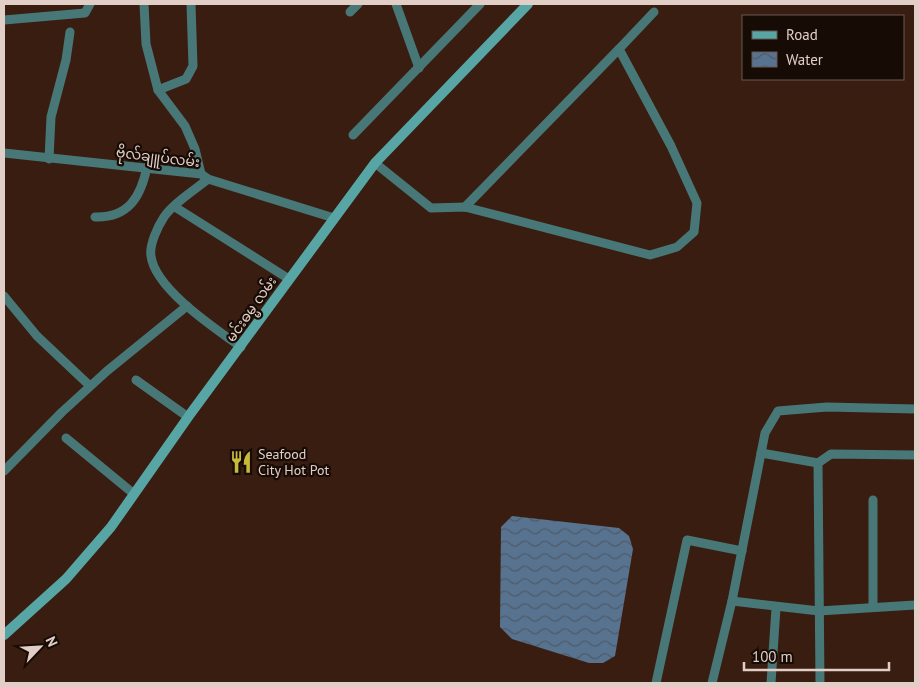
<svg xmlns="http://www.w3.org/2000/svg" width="919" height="687" font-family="'PT Sans','Noto Sans Myanmar',sans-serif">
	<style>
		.water { fill: url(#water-waves) }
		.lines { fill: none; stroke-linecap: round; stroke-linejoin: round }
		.street { stroke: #487777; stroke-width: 9 }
		.secondary { stroke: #57a5a5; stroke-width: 10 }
		.labels { text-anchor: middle; stroke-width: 4.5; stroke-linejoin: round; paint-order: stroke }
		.street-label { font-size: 14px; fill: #e1cec6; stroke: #170b06 }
		.poi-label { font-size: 14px; fill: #e1cec6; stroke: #170b06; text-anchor: start }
	</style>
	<defs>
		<pattern id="water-waves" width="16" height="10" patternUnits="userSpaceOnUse" patternTransform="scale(1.25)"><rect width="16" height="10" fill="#58738f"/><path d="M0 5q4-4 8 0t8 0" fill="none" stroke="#4f5b69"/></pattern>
	</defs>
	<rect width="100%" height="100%" fill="#381d10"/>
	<path class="water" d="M 512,516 L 619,528 L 629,536 L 633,549 L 615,656 L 603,663 L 589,663 L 512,639 L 500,627 L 501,527 Z"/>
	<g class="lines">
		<g class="street">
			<path d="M 144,4 L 146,44 L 158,90 L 185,126 L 195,149 L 201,174"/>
			<path d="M 396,4 L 419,68"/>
			<path d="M 350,12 L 358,4"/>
			<path d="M 4,20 L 85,13 L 90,4"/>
			<path d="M 158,90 L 186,79 L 193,66 L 191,4"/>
			<path d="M 353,135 L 480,4"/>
			<path d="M 4,153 L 201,174 L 208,179 L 334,218"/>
			<path d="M 49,159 L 51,117 L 66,60 L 70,32"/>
			<path d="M 375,163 L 431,208 L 465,207 L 650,255 L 677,247 L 694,232 L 697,203 L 671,146 L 619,49 L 654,12"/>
			<path d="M 208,179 C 196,189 172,204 164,217 C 158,226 149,245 151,256 C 155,289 216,329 241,347"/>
			<path d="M 175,207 L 289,279"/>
			<path d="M 465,207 L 619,49"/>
			<path d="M 95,217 C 129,218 141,196 147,167"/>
			<path d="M 4,296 L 37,336 L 90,386"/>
			<path d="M 136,380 L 188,417"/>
			<path d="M 66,438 L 134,494"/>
			<path d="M 761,453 L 818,463"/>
			<path d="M 4,471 L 62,412 L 107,371 L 187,306"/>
			<path d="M 873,500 L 873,606"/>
			<path d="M 732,601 L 819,611 L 915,605"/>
			<path d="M 656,683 L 687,540 L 742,551"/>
			<path d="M 712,683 L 732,601 L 765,433 L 778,411 L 827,407 L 915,409"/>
			<path d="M 771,683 L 776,608"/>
			<path d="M 820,683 L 818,463 L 831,454 L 915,455"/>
		</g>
		<path class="secondary" d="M 4,635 L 66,579 L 111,527 L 191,413 L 375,163 L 528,4"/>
	</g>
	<defs>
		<symbol id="restaurant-bare" viewBox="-9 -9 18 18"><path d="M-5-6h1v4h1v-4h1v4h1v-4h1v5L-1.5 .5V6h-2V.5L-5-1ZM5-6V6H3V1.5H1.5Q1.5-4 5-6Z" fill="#c9ba3a" stroke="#170b06" stroke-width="2.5" paint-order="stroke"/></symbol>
	</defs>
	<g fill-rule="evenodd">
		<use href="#restaurant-bare" x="225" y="446" width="32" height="32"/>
	</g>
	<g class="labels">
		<g class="street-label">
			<text transform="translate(158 157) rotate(7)" y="5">ဗိုလ်ချူပ်လမ်း</text>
			<text transform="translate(251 309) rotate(-55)" y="5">မင်းဓမ္မ လမ်း</text>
		</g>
		<g class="poi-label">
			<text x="258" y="459">Seafood<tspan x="258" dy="16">City Hot Pot</tspan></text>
		</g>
	</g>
	<rect width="919" height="687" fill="none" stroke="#e1cec6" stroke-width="10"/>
	<rect x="742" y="15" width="162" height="65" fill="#170b06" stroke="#685953"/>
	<rect x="752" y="31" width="25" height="8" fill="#57a5a5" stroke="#685953"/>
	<text x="786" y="40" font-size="15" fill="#e1cec6">Road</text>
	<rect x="752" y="52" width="25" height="15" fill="url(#water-waves)" stroke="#685953"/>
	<text x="786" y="65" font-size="15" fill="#e1cec6">Water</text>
	<g transform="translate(40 647) rotate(65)" stroke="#170b06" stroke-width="4" paint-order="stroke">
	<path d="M0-4L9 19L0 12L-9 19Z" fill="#e1cec6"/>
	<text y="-8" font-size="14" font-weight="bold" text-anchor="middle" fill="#e1cec6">N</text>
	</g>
	<path d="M744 662v8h145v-8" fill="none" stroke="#e1cec6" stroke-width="2.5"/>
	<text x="752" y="662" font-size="15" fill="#e1cec6" stroke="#170b06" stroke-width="4" paint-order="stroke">100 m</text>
</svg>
